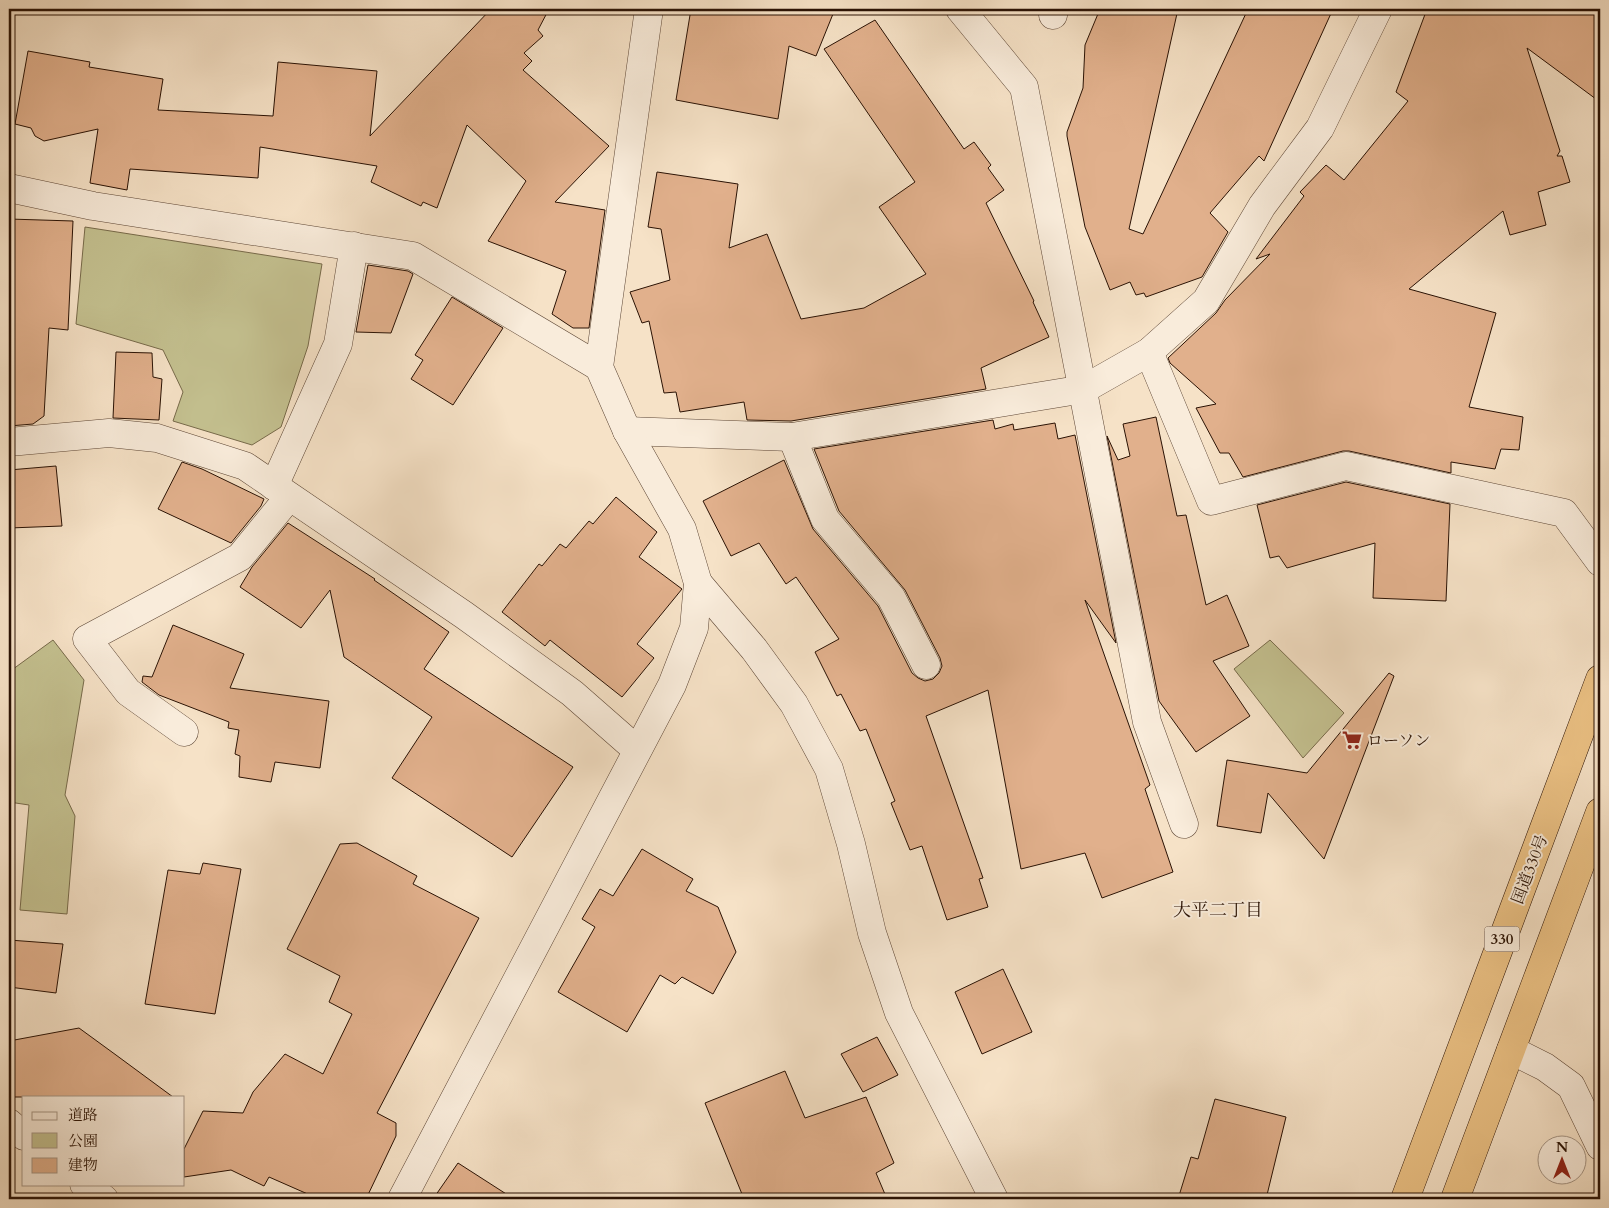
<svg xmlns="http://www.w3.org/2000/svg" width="1609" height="1208" font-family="Cardo,'Noto Serif JP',serif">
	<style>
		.green { fill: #c4c190; stroke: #776a4a }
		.building { fill: #e1b08c; stroke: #2a1204 }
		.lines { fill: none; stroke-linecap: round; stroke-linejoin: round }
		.street-casing { stroke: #5d4635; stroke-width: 29 }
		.highway-casing { stroke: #2a1204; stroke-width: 29 }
		.street { stroke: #f9ecdb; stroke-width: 28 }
		.highway { stroke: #ebc184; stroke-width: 28 }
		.labels { text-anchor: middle; stroke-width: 4; stroke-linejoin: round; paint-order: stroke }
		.shield { fill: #f9ecdb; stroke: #685344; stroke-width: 1 }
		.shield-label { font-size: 15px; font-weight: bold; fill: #2a1204 }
		.poi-label { font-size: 16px; fill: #2a1204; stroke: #f9ecdb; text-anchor: start }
		.street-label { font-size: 16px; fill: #2a1204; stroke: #f9ecdb }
		.neighbourhood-label { font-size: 18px; fill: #2a1204; stroke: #f9ecdb }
	</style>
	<rect width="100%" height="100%" fill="#f6e2c7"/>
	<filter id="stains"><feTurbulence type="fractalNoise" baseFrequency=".004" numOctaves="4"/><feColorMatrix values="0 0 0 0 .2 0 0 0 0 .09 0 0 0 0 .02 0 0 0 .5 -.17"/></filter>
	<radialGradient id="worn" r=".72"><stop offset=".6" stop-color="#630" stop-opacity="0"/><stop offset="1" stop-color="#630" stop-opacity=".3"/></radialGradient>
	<g class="green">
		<path d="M 85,227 L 322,264 L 308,346 L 281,427 L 252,445 L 173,421 L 183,392 L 163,350 L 76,324 Z"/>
		<path d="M 53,640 L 84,680 L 65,795 L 75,816 L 67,914 L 20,910 L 29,805 L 9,802 L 9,672 Z"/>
		<path d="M 1270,640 L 1344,713 L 1303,758 L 1234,669 Z"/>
	</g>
	<g class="building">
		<path d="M 491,9 L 549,9 L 538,30 L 543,36 L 524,53 L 532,61 L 523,70 L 609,146 L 555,202 L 605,210 L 589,328 L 573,328 L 552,314 L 566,271 L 488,241 L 526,181 L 467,125 L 437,208 L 423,202 L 421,206 L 371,182 L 377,166 L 260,147 L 258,178 L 130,169 L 127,190 L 90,183 L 98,129 L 44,141 L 35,136 L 31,128 L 15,124 L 28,51 L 90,62 L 89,67 L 163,79 L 158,110 L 273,116 L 278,62 L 377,71 L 370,136 Z"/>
		<path d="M 691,9 L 835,9 L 816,56 L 789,46 L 778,119 L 676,100 Z"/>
		<path d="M 1100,9 L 1178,9 L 1129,229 L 1143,234 L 1248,9 L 1333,9 L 1264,161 L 1259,156 L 1210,213 L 1228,232 L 1202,277 L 1146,297 L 1144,293 L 1136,295 L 1130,282 L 1110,290 L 1085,227 L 1067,136 L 1067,132 L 1083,88 L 1085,45 Z"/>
		<path d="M 1427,9 L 1600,9 L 1600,102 L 1527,48 L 1560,151 L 1557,156 L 1562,156 L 1570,182 L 1538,192 L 1546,225 L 1510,235 L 1503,211 L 1409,289 L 1496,313 L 1469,407 L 1523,417 L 1519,450 L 1501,449 L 1495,469 L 1451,462 L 1451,473 L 1349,451 L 1343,451 L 1243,477 L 1229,453 L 1220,453 L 1196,408 L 1216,404 L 1170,363 L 1168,358 L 1216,313 L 1225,300 L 1270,254 L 1256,259 L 1304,196 L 1300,192 L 1326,165 L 1344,180 L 1408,101 L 1396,92 Z"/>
		<path d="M 875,20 L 964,149 L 974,142 L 991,165 L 988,168 L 1004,190 L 986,203 L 1034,301 L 1033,302 L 1049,337 L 981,368 L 986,389 L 791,421 L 747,420 L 744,402 L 680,412 L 676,392 L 664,393 L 649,321 L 642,323 L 630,292 L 670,280 L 661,229 L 648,227 L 657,172 L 738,184 L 729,248 L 767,234 L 801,319 L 864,308 L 926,274 L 879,207 L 915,182 L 824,49 Z"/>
		<path d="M 9,219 L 73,221 L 68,330 L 49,328 L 44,416 L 33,424 L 9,426 Z"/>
		<path d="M 368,265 L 408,271 L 413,274 L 391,333 L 356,332 Z"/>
		<path d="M 452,297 L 503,328 L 453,405 L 411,379 L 423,360 L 415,355 Z"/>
		<path d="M 116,352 L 152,353 L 153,377 L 162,379 L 159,420 L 113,418 Z"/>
		<path d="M 1156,417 L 1177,516 L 1186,515 L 1206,605 L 1227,595 L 1249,646 L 1213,661 L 1250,716 L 1196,752 L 1159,701 L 1107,436 L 1118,460 L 1130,456 L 1123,424 Z"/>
		<path d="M 993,420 L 995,429 L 1013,424 L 1014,430 L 1055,423 L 1058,439 L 1075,435 L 1116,643 L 1085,600 L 1150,785 L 1145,789 L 1173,872 L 1102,898 L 1085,853 L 1021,869 L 988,690 L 926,716 L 983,878 L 979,879 L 988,907 L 947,920 L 922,846 L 910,850 L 891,803 L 895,801 L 866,729 L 860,731 L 841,694 L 837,696 L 815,652 L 839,639 L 796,577 L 786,584 L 759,543 L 731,556 L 703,501 L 784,460 L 813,529 L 878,606 L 912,673 L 918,678 L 925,681 L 933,679 L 939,673 L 942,666 L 940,658 L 905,590 L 839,511 L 814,449 Z"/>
		<path d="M 182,462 L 202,469 L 264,499 L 261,506 L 231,543 L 158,509 Z"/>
		<path d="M 56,466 L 62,526 L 9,528 L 9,470 Z"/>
		<path d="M 1346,482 L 1450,504 L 1446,601 L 1373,598 L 1375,543 L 1287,568 L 1279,556 L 1270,558 L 1257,505 Z"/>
		<path d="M 616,497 L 657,532 L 639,557 L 682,589 L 637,644 L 654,658 L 622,697 L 550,640 L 545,646 L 502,612 L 539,564 L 542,566 L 560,544 L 566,548 L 589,521 L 593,524 Z"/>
		<path d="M 288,523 L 375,579 L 374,580 L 449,632 L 424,669 L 573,767 L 512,857 L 392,778 L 432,717 L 344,657 L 330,590 L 301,628 L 240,587 L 252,567 Z"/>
		<path d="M 173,625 L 244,654 L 230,688 L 329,701 L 320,768 L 275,762 L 271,782 L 239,777 L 240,756 L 235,754 L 239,730 L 228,728 L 229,722 L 159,695 L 142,682 L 143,676 L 152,677 Z"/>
		<path d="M 1389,673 L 1394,676 L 1324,859 L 1268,793 L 1261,833 L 1217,826 L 1227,760 L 1307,773 Z"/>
		<path d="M 357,843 L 417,876 L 413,884 L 479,918 L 377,1113 L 396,1123 L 396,1136 L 366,1199 L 319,1199 L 269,1177 L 264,1186 L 231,1170 L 184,1177 L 184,1149 L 203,1111 L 243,1113 L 253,1092 L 285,1054 L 323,1074 L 352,1014 L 329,1002 L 340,976 L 287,949 L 340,844 Z"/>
		<path d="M 642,849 L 693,879 L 686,891 L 718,907 L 736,952 L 713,994 L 682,977 L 675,984 L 660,975 L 627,1032 L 558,992 L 595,927 L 582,919 L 600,889 L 613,896 Z"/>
		<path d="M 203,863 L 241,869 L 215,1014 L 145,1004 L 168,870 L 200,874 Z"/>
		<path d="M 9,940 L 63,944 L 56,993 L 9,987 Z"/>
		<path d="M 1003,969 L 1032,1032 L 982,1054 L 955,992 Z"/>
		<path d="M 79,1028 L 116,1055 L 173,1097 L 9,1097 L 9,1041 Z"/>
		<path d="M 877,1037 L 898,1075 L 863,1092 L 841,1054 Z"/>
		<path d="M 785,1071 L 805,1118 L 866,1097 L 894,1163 L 876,1173 L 887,1199 L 744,1199 L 705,1103 Z"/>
		<path d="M 1215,1099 L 1286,1117 L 1266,1199 L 1178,1199 L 1191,1157 L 1198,1159 Z"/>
		<path d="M 458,1163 L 514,1199 L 433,1199 Z"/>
	</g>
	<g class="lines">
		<defs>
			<g id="street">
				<path d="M 960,9 L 1024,87 L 1147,722 L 1184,824"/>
				<path d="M 1053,15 L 1054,9"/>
				<path d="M 9,188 L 93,206 L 413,256 L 599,367"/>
				<path d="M 1149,352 L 1206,301 L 1262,206 L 1320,128 L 1378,9"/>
				<path d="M 627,431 L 792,437 L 1084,389 L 1149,352 L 1211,501 L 1346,466 L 1564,513 L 1600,562"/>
				<path d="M 792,437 L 825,519 L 891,597 L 926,665"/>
				<path d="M 9,442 L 109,433 L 157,438 L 245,466 L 464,615 L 572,693 L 637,750"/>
				<path d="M 274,486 L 338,344 L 354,246"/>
				<path d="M 698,583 L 754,649 L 794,704 L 829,769 L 851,844 L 872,933 L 899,1013 L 994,1199"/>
				<path d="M 184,732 L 128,692 L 87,639 L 240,557 L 289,497"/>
				<path d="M 1511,1050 L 1545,1067 L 1571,1086 L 1600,1146"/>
				<path d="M 9,1123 L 24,1136"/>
				<path d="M 84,1184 L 104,1199"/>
				<path d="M 402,1199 L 672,685 L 694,628 L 698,583 L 682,529 L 627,431 L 599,367 L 649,9"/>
			</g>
			<g id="highway">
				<path d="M 1405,1199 L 1600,679"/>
				<path d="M 1455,1199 L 1600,812"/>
			</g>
		</defs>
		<use href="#street" class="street-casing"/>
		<use href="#highway" class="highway-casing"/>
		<use href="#street" class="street"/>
		<use href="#highway" class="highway"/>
	</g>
	<defs>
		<symbol id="supermarket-bare" viewBox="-9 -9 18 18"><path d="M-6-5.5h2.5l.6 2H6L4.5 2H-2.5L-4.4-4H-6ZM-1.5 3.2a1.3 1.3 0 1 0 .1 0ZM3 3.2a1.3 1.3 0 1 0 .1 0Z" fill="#8f2418" stroke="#f9ecdb" stroke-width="2.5" paint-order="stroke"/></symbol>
	</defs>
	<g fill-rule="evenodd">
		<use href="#supermarket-bare" x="1338" y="726" width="28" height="28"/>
	</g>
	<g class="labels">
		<rect class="shield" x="1484.5" y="926.5" width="35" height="25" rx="4"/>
		<g class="shield-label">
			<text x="1502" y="944">330</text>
		</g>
		<g class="poi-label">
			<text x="1367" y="746">ローソン</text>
		</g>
		<g class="street-label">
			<text transform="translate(1529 869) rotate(-69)" y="6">国道330号</text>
		</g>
		<g class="neighbourhood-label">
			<text x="1218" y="916">大平二丁目</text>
		</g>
	</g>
	<rect width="1609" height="1208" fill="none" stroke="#f6e2c7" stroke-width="30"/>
	<rect x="10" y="10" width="1589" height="1188" fill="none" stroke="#2a1204" stroke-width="2.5"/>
	<rect x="15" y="15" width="1579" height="1178" fill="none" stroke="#2a1204"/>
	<rect x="22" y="1096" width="162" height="90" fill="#f9ecdb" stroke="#a69585"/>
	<rect x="32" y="1112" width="25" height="8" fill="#f9ecdb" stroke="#a69585"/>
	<text x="68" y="1120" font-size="15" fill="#2a1204">道路</text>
	<rect x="32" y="1133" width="25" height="15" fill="#c4c190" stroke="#a69585"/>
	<text x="68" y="1146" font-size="15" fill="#2a1204">公園</text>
	<rect x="32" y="1158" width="25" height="15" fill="#e1b08c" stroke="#a69585"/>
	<text x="68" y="1170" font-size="15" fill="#2a1204">建物</text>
	<g transform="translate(1562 1160)"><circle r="24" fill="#f9ecdb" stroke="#a69585"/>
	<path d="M0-4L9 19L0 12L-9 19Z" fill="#8f2418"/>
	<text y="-8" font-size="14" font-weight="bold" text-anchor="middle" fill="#2a1204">N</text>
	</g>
	<rect width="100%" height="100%" filter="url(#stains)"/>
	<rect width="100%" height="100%" fill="url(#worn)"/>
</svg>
